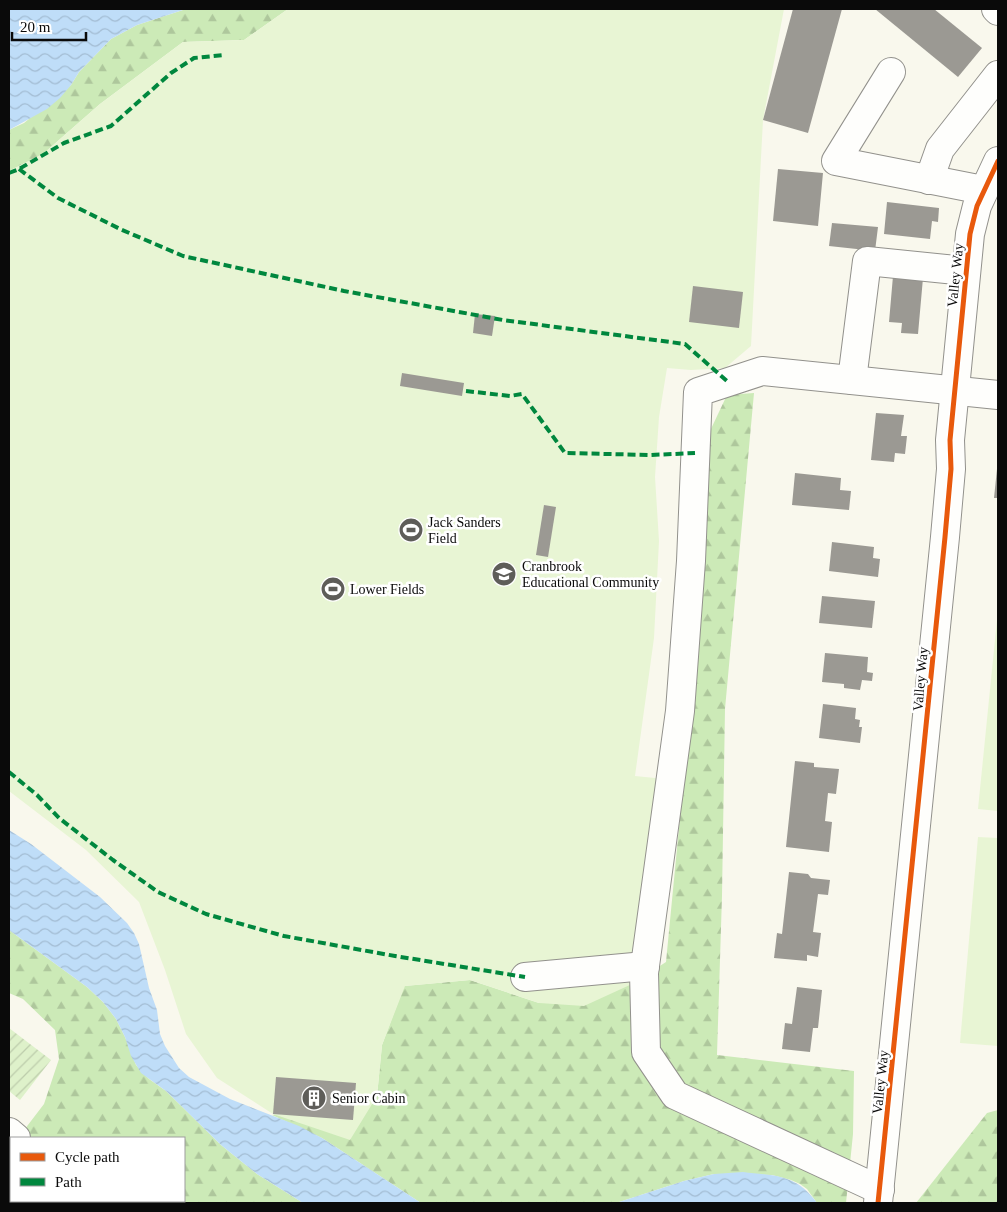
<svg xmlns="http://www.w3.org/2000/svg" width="1007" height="1212" font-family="'Times New Roman',serif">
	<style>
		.forest { fill: url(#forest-firs) }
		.garden { fill: url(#garden-furrows) }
		.pitch { fill: #e8f5d4 }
		.water { fill: url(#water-waves) }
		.building { fill: #9b9993 }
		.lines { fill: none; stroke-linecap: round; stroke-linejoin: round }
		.minor-casing { stroke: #92918c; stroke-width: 30 }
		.minor { stroke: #fefefc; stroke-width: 28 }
		.quiet { stroke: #00873e; stroke-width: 4; stroke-dasharray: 8 4; stroke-linecap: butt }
		.cycleway-casing { stroke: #fff; stroke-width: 8 }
		.cycleway { stroke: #e8590c; stroke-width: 5 }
		.labels { text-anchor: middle; stroke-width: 5; stroke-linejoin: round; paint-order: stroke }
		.street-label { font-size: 14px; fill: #0a0a0a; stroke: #fff }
		.poi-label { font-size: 14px; fill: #0a0a0a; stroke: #fff; text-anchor: start }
	</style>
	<defs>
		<pattern id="forest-firs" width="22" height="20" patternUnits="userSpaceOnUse" patternTransform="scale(1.25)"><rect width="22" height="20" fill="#cceab7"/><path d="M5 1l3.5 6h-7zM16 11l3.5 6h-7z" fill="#aec79c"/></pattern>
		<pattern id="garden-furrows" width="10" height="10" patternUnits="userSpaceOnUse" patternTransform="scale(1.25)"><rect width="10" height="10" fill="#def1ca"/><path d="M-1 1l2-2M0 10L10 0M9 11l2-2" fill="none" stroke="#bdcdac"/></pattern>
		<pattern id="water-waves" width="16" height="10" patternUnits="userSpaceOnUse" patternTransform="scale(1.25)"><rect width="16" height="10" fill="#bfddf8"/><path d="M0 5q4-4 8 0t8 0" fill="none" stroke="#a3bcd3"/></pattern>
	</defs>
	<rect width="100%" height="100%" fill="#f9f8ed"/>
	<g class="forest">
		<path d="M 186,9 L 288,9 L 244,40 L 183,42 L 100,104 L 43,154 L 9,171 L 9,130 L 24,123 L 71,85 L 79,72 L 111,39 L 137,25 Z"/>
		<path d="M 754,393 L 725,709 L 722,896 L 717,1055 L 854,1071 L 853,1134 L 846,1203 L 817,1203 L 807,1189 L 800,1184 L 791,1180 L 772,1175 L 714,1174 L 684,1181 L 616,1203 L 421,1203 L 322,1138 L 272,1115 L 377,1096 L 382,1045 L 404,986 L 470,980 L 539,1003 L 632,984 L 666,962 L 700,611 L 710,431 L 727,395 Z"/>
		<path d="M 9,930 L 87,987 L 103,1002 L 116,1019 L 125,1037 L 136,1065 L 149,1079 L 166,1091 L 221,1145 L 257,1174 L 303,1203 L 9,1203 L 9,1151 L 11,1147 L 11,1201 L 184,1201 L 184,1138 L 18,1138 L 44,1104 L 59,1059 L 55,1030 L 23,999 L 9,993 Z"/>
		<path d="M 998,1110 L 998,1203 L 916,1203 L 987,1113 Z"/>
	</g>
	<path class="garden" d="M 9,1028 L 51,1060 L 20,1100 L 9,1091 Z"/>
	<g class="pitch">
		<path d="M 288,9 L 784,9 L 763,120 L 751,346 L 725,368 L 691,370 L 667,368 L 659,417 L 655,477 L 659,541 L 654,638 L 635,776 L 665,779 L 632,984 L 584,1006 L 539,1003 L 470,980 L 405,986 L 382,1045 L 377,1096 L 350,1140 L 273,1114 L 217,1078 L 186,1034 L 165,970 L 139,902 L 86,850 L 9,791 L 9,171 L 43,154 L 100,104 L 183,42 L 244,40 Z"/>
		<path d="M 998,610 L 998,811 L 978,809 Z"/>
		<path d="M 978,837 L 998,838 L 998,1046 L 960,1043 Z"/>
	</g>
	<g class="water">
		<path d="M 9,9 L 186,9 L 137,25 L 111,39 L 79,72 L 71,85 L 60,98 L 47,109 L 9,130 Z"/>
		<path d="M 9,830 L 31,844 L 100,897 L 127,923 L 134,933 L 139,944 L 149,988 L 157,1010 L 160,1034 L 165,1046 L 179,1068 L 189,1077 L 230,1099 L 299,1126 L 322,1138 L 421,1203 L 303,1203 L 257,1174 L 221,1145 L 166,1091 L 141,1073 L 131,1056 L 125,1037 L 116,1019 L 103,1002 L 87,987 L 9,930 Z"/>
		<path d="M 743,1172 C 776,1176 796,1174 817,1203 L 616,1203 L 684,1181 L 714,1174 Z"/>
	</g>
	<g class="building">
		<path d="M 793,9 L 842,9 L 808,133 L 763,120 Z"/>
		<path d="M 875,9 L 934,9 L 982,48 L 958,77 Z"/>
		<path d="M 778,169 L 823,173 L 818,226 L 773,221 Z"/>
		<path d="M 887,202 L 939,208 L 938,222 L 932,221 L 930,239 L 884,234 Z"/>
		<path d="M 832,223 L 878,227 L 875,251 L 829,246 Z"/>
		<path d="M 893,276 L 923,278 L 918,334 L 901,333 L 902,323 L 889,322 Z"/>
		<path d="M 693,286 L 743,292 L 739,328 L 689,322 Z"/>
		<path d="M 475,314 L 495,316 L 492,336 L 473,333 Z"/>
		<path d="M 402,373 L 464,383 L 462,396 L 400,386 Z"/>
		<path d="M 876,413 L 904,415 L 901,436 L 907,436 L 905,454 L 895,453 L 894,462 L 871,460 Z"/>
		<path d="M 997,469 L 998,469 L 998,498 L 994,498 Z"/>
		<path d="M 795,473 L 841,478 L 840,490 L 851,491 L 849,510 L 792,505 Z"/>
		<path d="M 544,505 L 556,507 L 548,557 L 536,555 Z"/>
		<path d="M 832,542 L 874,547 L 873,558 L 880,559 L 878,577 L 829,571 Z"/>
		<path d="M 822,596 L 875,601 L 872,628 L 819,623 Z"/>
		<path d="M 825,653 L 868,657 L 867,672 L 873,673 L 872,681 L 862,680 L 860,690 L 844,688 L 844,684 L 822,682 Z"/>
		<path d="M 823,704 L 856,708 L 855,719 L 860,720 L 859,727 L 862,727 L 860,743 L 819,738 Z"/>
		<path d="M 795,761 L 814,763 L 814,767 L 839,769 L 836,794 L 828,793 L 825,821 L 832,822 L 829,852 L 786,847 Z"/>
		<path d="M 789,872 L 808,874 L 811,878 L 830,880 L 828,895 L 818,894 L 813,932 L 821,933 L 818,957 L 807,955 L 807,961 L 774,958 L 777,933 L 782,934 Z"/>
		<path d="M 797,987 L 822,990 L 818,1028 L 813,1028 L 810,1052 L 782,1049 L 785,1023 L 792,1024 Z"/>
		<path d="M 276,1077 L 356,1083 L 353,1120 L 273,1114 Z"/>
	</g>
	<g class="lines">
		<defs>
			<g id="minor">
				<path d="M 996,9 L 998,11"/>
				<path d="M 891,72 L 836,161 L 983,190"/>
				<path d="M 929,180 L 940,149 L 998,75"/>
				<path d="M 852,380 L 867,261 L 966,271"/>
				<path d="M 525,977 L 645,966"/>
				<path d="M 9,1132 L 16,1138"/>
				<path d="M 880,1190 L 675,1095 L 646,1052 L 644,973 L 680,711 L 691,561 L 698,392 L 762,371 L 998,395"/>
				<path d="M 73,1201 L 74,1203"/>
				<path d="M 878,1203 L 945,537 L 951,469 L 950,440 L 970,234 L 977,206 L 998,161"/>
			</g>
		</defs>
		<use href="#minor" class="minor-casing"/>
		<use href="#minor" class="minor"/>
		<g class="quiet">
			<path d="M 19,169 L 58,198 L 120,229 L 183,256 L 344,291 L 503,320 L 685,344 L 728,382"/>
			<path d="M 9,173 L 19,169 L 64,143 L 111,126 L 171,73 L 194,58 L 224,55"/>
			<path d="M 466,391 L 510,396 L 522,394 L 565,453 L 651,455 L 695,453"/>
			<path d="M 9,772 L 37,795 L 59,818 L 113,860 L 158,892 L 206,914 L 284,936 L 395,956 L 525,977"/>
		</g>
		<defs>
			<path id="cycleway" d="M 878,1203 L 945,537 L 951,469 L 950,440 L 970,234 L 977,206 L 998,161"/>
		</defs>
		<use href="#cycleway" class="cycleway-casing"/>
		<use href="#cycleway" class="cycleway"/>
	</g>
	<defs>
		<symbol id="stadium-disc" viewBox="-11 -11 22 22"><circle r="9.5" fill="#5e5d59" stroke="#fff"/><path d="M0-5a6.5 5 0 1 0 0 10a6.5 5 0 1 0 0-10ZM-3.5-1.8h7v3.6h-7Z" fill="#fff"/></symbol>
		<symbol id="school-disc" viewBox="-11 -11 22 22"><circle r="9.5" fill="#5e5d59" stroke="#fff"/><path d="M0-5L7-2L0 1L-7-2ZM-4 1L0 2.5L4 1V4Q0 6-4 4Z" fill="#fff"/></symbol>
		<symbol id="building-disc" viewBox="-11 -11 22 22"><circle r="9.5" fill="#5e5d59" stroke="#fff"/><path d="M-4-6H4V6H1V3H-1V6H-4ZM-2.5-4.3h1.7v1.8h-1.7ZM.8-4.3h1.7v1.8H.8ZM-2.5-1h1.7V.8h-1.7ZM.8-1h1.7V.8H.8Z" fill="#fff"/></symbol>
	</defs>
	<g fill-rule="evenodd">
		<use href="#stadium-disc" x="397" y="516" width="28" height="28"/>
		<use href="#school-disc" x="490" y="560" width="28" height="28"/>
		<use href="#stadium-disc" x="319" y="575" width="28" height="28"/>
		<use href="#building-disc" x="300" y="1084" width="28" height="28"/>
	</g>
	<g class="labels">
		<g class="street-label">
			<text transform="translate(955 275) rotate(-84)" y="5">Valley Way</text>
			<text transform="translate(920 679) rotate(-85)" y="5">Valley Way</text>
			<text transform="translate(880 1082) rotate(-84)" y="5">Valley Way</text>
		</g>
		<g class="poi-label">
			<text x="428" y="527">Jack Sanders<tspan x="428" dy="16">Field</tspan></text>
			<text x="522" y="571">Cranbrook<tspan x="522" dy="16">Educational Community</tspan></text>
			<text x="350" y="594">Lower Fields</text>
			<text x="332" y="1103">Senior Cabin</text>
		</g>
	</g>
	<rect width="1007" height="1212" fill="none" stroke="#0a0a0a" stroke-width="20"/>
	<rect x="10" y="1137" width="175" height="65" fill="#ffffff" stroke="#9d9d9d"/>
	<rect x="20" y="1153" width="25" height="8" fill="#e8590c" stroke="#9d9d9d"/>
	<text x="55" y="1162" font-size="15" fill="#0a0a0a">Cycle path</text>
	<rect x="20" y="1178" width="25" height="8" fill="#00873e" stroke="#9d9d9d"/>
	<text x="55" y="1187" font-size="15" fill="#0a0a0a">Path</text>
	<path d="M12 32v8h74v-8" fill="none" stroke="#0a0a0a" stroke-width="2.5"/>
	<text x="20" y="32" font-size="15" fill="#0a0a0a" stroke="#ffffff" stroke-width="4" paint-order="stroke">20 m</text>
</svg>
